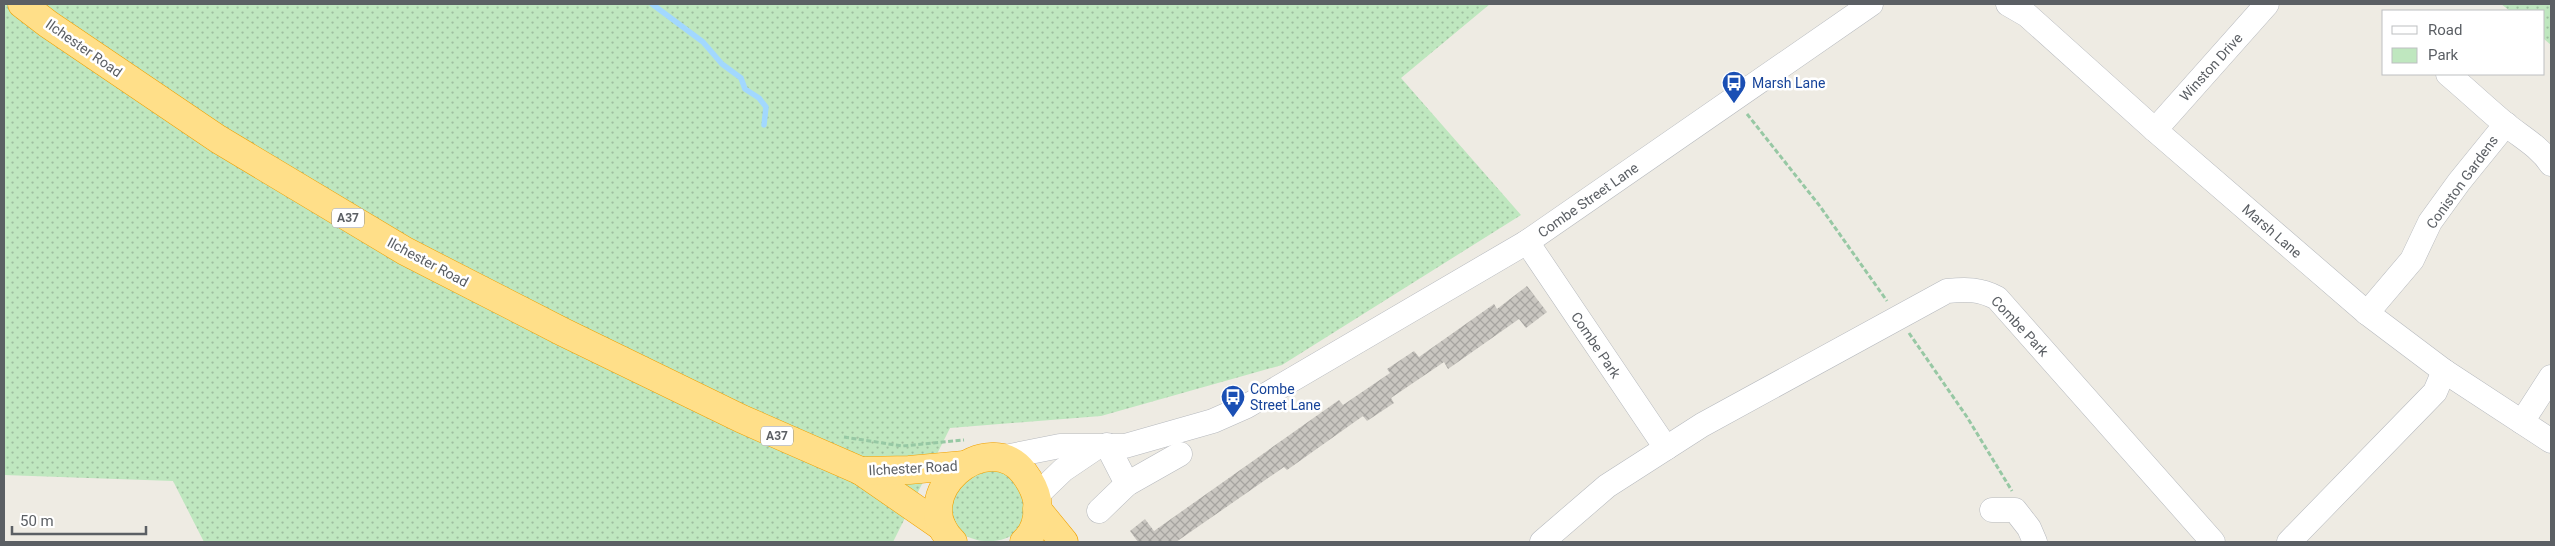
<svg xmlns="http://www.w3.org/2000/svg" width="2555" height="546" font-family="Roboto,sans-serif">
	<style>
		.green { fill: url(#green-dots) }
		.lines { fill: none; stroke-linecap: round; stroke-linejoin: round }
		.stream { stroke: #a2d8ff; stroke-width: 5.5 }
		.building { fill: url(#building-cross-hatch) }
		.minor-casing { stroke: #b6b9be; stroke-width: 25 }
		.highway-casing { stroke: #f1a100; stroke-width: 29 }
		.path { stroke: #97c8a4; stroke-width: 3; stroke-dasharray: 5 2.5; stroke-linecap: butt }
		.minor { stroke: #fff; stroke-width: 24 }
		.highway { stroke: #ffdf89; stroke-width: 28 }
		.labels { text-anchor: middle; stroke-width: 5; stroke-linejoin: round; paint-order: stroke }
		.shield { fill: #fff; stroke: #8c8f92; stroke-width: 1 }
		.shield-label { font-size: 12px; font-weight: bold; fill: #5b5f64 }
		.street-label { font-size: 14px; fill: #5b5f64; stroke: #fff }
		.transit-label { font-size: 14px; fill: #164399; stroke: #fff; text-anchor: start }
	</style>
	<defs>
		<pattern id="green-dots" width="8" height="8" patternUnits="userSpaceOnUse" patternTransform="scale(1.25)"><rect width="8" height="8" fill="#bfe7bf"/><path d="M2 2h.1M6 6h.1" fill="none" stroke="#9ebe9f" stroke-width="1.8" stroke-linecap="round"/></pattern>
		<pattern id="building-cross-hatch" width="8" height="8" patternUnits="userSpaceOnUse" patternTransform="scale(1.25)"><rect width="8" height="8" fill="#c9c6c0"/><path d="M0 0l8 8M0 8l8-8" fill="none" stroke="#a6a4a0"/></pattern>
	</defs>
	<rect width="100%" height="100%" fill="#eeebe3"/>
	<g class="green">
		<path d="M 4,4 L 1490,4 L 1401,78 L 1521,215 L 1282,365 L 1101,416 L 950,428 L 893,542 L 204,542 L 173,481 L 4,475 Z"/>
		<path d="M 2501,4 L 2551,4 L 2551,45 L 2544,39 L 2544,11 L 2510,11 Z"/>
		<path d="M 1001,470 L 1024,492 C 1024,500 1026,511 1024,519 C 1017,546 977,546 960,532 C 953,524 952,513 950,503 L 969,473 Z"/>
	</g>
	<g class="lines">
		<path class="stream" d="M 652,4 L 703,42 L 722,64 L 741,78 L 745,89 L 759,98 L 766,107 L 764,125"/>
	</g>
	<path class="building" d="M 1527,286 L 1547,312 L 1526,328 L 1519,319 L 1448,369 L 1444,362 L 1391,398 L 1394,403 L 1367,421 L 1363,416 L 1287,470 L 1284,467 L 1176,542 L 1138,542 L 1130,531 L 1145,519 L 1154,531 L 1339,400 L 1343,405 L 1390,373 L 1387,369 L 1414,351 L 1419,357 L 1494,304 L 1497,309 Z"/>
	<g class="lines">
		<defs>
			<g id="minor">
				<path d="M 2008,4 L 2027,15 L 2155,130 L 2367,313 L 2444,371 L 2551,441"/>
				<path d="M 2448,74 C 2467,90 2485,107 2504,123 C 2521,137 2539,146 2551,164"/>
				<path d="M 2155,130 L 2267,4"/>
				<path d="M 1527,242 L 1666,448"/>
				<path d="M 2367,313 L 2412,260 L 2430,222 L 2459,182 L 2506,124"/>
				<path d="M 2522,422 L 2551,377"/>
				<path d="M 1107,445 L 1127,484"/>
				<path d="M 1000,458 L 1060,446 L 1125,446 L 1213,421 L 1247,406 L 1527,242 L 1871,4"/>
				<path d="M 1036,496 L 1063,470 L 1097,447"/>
				<path d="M 1992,510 L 2015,510 L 2029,528 L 2035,542"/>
				<path d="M 1099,511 L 1127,484 L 1180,454"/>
				<path d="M 1542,542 L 1607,486 L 1702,425 L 1947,291 C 1966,289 1980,289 1997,298 L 2213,542"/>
				<path d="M 2289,542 L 2435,392 L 2444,371"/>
			</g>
			<g id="highway">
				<path d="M 22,4 L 48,24 L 218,139 L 405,251 L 563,332 L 742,419 L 861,471 L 942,527"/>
				<path d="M 861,471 L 909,470 L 964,465"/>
				<path d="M 1037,509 L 1064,542"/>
				<path d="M 953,542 C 904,495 988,425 1024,473 C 1030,481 1035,490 1037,500 C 1039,516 1036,531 1024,542"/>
			</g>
		</defs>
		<use href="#minor" class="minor-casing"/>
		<use href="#highway" class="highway-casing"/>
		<g class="path">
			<path d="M 1747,114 L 1819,205 L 1887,301"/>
			<path d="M 1909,333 L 1967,417 L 2012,491"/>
			<path d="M 844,437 L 902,446 L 964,440"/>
		</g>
		<use href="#minor" class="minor"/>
		<use href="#highway" class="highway"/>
	</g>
	<defs>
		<symbol id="bus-pin" viewBox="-11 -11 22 30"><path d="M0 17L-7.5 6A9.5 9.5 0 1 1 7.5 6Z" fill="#1a4fb4" stroke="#fff"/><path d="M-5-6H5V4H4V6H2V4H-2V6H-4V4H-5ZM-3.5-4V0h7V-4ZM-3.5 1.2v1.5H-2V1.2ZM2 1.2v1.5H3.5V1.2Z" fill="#fff"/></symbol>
	</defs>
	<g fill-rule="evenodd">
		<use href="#bus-pin" x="1720" y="69" width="28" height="38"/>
		<use href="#bus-pin" x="1219" y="383" width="28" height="38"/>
	</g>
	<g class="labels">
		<g class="shield">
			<rect x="332" y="208.5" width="32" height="19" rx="4"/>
			<rect x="761" y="426.5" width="32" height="19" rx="4"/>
		</g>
		<g class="shield-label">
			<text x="348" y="222">A37</text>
			<text x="777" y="440">A37</text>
		</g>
		<g class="street-label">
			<text transform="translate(84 48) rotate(35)" y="5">Ilchester Road</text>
			<text transform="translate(2211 67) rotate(-48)" y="5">Winston Drive</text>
			<text transform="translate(2462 182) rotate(-54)" y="5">Coniston Gardens</text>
			<text transform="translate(1588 200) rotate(-35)" y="5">Combe Street Lane</text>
			<text transform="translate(2272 231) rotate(41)" y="5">Marsh Lane</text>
			<text transform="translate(428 262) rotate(28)" y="5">Ilchester Road</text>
			<text transform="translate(2020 326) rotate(47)" y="5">Combe Park</text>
			<text transform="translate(1596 345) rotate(56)" y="5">Combe Park</text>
			<text transform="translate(913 468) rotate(-3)" y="5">Ilchester Road</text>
		</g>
		<g class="transit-label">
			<text x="1752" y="88">Marsh Lane</text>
			<text x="1250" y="394">Combe<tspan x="1250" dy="16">Street Lane</tspan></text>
		</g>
	</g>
	<rect width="2555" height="546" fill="none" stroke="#5b5f64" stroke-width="10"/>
	<rect x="2382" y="10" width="162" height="65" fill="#ffffff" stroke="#bdbfc1"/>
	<rect x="2392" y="26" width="25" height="8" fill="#ffffff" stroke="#bdbfc1"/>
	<text x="2428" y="35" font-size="15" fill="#5b5f64">Road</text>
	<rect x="2392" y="48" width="25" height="15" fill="#bfe7bf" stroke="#bdbfc1"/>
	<text x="2428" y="60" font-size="15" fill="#5b5f64">Park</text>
	<path d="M12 526v8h134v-8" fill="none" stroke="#5b5f64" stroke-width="2.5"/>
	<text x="20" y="526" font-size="15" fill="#5b5f64" stroke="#ffffff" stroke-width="4" paint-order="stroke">50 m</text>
</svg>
